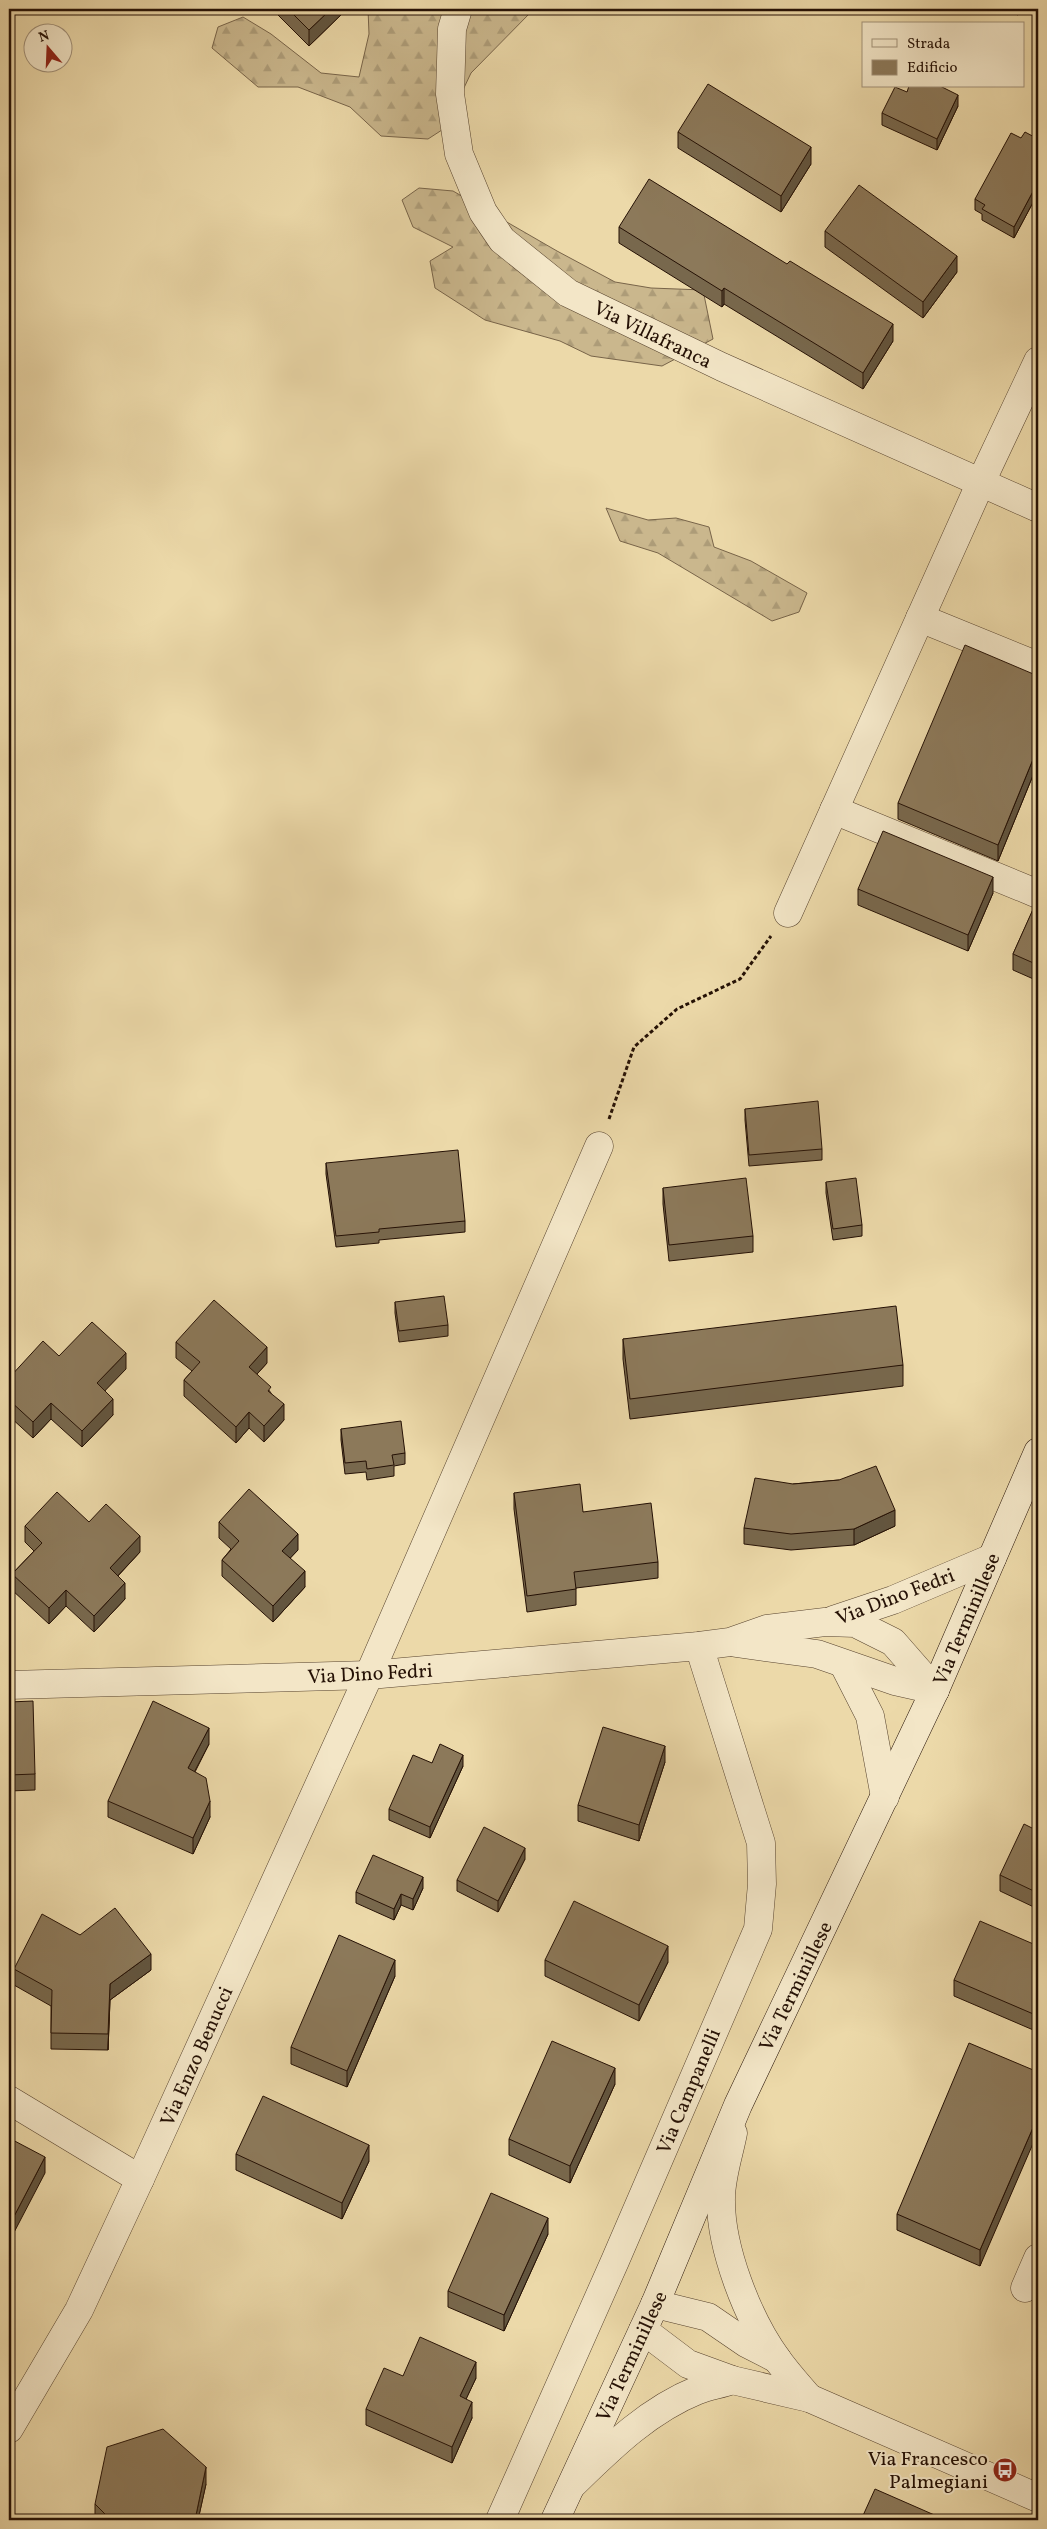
<svg xmlns="http://www.w3.org/2000/svg" width="1047" height="2529" font-family="Vollkorn,serif">
	<style>
		.forest { fill: url(#forest-firs); stroke: #786449 }
		.lines { fill: none; stroke-linecap: round; stroke-linejoin: round }
		.street-casing { stroke: #57432e; stroke-width: 29 }
		.secondary-casing { stroke: #251105; stroke-width: 29 }
		.path { stroke: #251105; stroke-width: 3; stroke-dasharray: 4 2.5; stroke-linecap: butt }
		.street { stroke: #f3e6c7; stroke-width: 28 }
		.secondary { stroke: #f3e6c7; stroke-width: 28 }
		.wall { fill: #78684d; stroke: #251105 }
		.shaded-wall { fill: #62553f; stroke: #251105 }
		.building { fill: #8c795a; stroke: #251105 }
		.labels { text-anchor: middle; stroke-width: 4; stroke-linejoin: round; paint-order: stroke }
		.street-label { font-size: 20px; fill: #251105; stroke: #f3e6c7 }
		.poi-label { font-size: 20px; fill: #251105; stroke: #f3e6c7; text-anchor: end }
	</style>
	<defs>
		<pattern id="forest-firs" width="22" height="20" patternUnits="userSpaceOnUse" patternTransform="scale(1.25)"><rect width="22" height="20" fill="#cab78d"/><path d="M5 1l3.5 6h-7zM16 11l3.5 6h-7z" fill="#ad9c78"/></pattern>
	</defs>
	<rect width="100%" height="100%" fill="#ecd9a9"/>
	<filter id="stains"><feTurbulence type="fractalNoise" baseFrequency=".004" numOctaves="4"/><feColorMatrix values="0 0 0 0 .2 0 0 0 0 .09 0 0 0 0 .02 0 0 0 .5 -.17"/></filter>
	<radialGradient id="worn" r=".72"><stop offset=".6" stop-color="#630" stop-opacity="0"/><stop offset="1" stop-color="#630" stop-opacity=".3"/></radialGradient>
	<g class="forest">
		<path d="M 368,9 L 544,9 L 531,12 L 471,73 L 445,128 L 428,139 L 381,136 L 350,107 L 298,87 L 258,87 L 212,48 L 218,27 L 243,17 L 271,34 L 321,73 L 359,77 L 369,34 Z"/>
		<path d="M 419,188 L 453,191 L 557,251 L 615,282 L 651,288 L 703,290 L 713,339 L 662,366 L 591,356 L 560,341 L 485,320 L 435,288 L 430,261 L 453,247 L 413,227 L 402,200 Z"/>
		<path d="M 606,508 L 648,520 L 676,518 L 709,527 L 714,547 L 751,561 L 807,593 L 799,612 L 772,621 L 658,553 L 620,541 Z"/>
	</g>
	<g class="lines">
		<defs>
			<g id="street">
				<path d="M 458,9 L 452,29 L 450,94 L 459,154 L 483,212 L 502,240 L 568,293 L 722,367 L 1038,508"/>
				<path d="M 920,618 L 1038,666"/>
				<path d="M 834,810 L 1038,894"/>
				<path d="M 788,913 L 981,482 L 1038,361"/>
				<path d="M 833,1620 L 893,1600 L 992,1558"/>
				<path d="M 736,1643 L 817,1654 L 895,1681 L 935,1690"/>
				<path d="M 844,1665 L 870,1716 L 885,1797"/>
				<path d="M 9,1685 L 369,1675 L 699,1646 L 730,1642 L 767,1629 L 825,1622 L 855,1623 L 893,1642 L 935,1690"/>
				<path d="M 9,2100 L 140,2179"/>
				<path d="M 733,2133 C 729,2154 721,2177 721,2198 C 720,2248 748,2319 777,2359 C 787,2373 798,2385 809,2398"/>
				<path d="M 1025,2288 L 1038,2258"/>
				<path d="M 655,2304 L 708,2317 L 746,2343 L 777,2359"/>
				<path d="M 643,2330 L 688,2364 L 732,2380 L 809,2398 L 1038,2498"/>
				<path d="M 9,2429 L 79,2310 L 140,2179 L 369,1675 L 599,1146"/>
				<path d="M 572,2485 C 610,2448 648,2410 698,2390 C 709,2386 721,2384 732,2380"/>
				<path d="M 500,2520 L 615,2261 L 758,1929 L 762,1884 L 761,1843 L 699,1646"/>
			</g>
			<path id="secondary" d="M 555,2520 L 655,2304 L 738,2105 L 935,1690 L 1038,1452"/>
		</defs>
		<use href="#street" class="street-casing"/>
		<use href="#secondary" class="secondary-casing"/>
		<path class="path" d="M 609,1119 L 634,1047 L 677,1009 L 740,979 L 771,936"/>
		<use href="#street" class="street"/>
		<use href="#secondary" class="secondary"/>
	</g>
	<g class="wall">
		<path d="M 274,9 L 347,9 L 309,46 L 274,11 Z"/>
		<path d="M 1006,9 L 1021,9 L 1018,15 Z"/>
		<path d="M 907,92 L 958,106 L 937,150 L 882,125 L 882,113 Z"/>
		<path d="M 678,132 L 811,164 L 781,212 L 678,148 Z"/>
		<path d="M 1038,139 L 1038,193 L 1014,238 L 982,220 L 982,214 L 975,210 L 975,199 Z"/>
		<path d="M 619,227 L 893,341 L 863,389 L 724,304 L 722,307 L 619,243 Z"/>
		<path d="M 825,231 L 957,272 L 923,318 L 825,247 Z"/>
		<path d="M 1038,676 L 1038,763 L 998,861 L 898,819 L 898,803 Z"/>
		<path d="M 858,889 L 993,893 L 968,951 L 858,905 Z"/>
		<path d="M 1038,899 L 1038,981 L 1013,970 L 1013,954 Z"/>
		<path d="M 745,1109 L 822,1149 L 822,1160 L 749,1166 L 745,1120 Z"/>
		<path d="M 326,1163 L 465,1221 L 465,1232 L 379,1240 L 379,1243 L 336,1247 L 326,1174 Z"/>
		<path d="M 826,1182 L 862,1225 L 862,1236 L 833,1240 L 826,1193 Z"/>
		<path d="M 663,1188 L 753,1236 L 753,1252 L 669,1261 L 663,1204 Z"/>
		<path d="M 395,1302 L 448,1325 L 448,1336 L 399,1342 L 395,1313 Z"/>
		<path d="M 623,1339 L 903,1365 L 903,1386 L 630,1419 L 623,1359 Z"/>
		<path d="M 176,1342 L 267,1363 L 257,1374 L 271,1393 L 284,1420 L 264,1442 L 249,1428 L 236,1443 L 184,1396 L 184,1380 L 192,1371 L 176,1358 Z"/>
		<path d="M 59,1356 L 126,1369 L 105,1390 L 113,1415 L 82,1447 L 51,1419 L 33,1438 L 9,1416 L 9,1378 Z"/>
		<path d="M 341,1429 L 405,1453 L 405,1464 L 394,1466 L 394,1476 L 367,1480 L 366,1472 L 345,1474 L 341,1440 Z"/>
		<path d="M 839,1480 L 895,1526 L 854,1545 L 791,1550 L 744,1544 L 744,1528 L 793,1484 Z"/>
		<path d="M 514,1493 L 583,1512 L 658,1562 L 658,1578 L 576,1588 L 576,1605 L 527,1612 L 514,1509 Z"/>
		<path d="M 89,1522 L 140,1552 L 118,1576 L 125,1599 L 94,1632 L 66,1606 L 49,1624 L 12,1590 L 12,1574 L 34,1551 L 25,1542 L 25,1526 Z"/>
		<path d="M 219,1522 L 298,1550 L 290,1558 L 305,1587 L 273,1622 L 222,1576 L 222,1560 L 231,1549 L 219,1538 Z"/>
		<path d="M 9,1702 L 35,1774 L 35,1790 L 9,1791 Z"/>
		<path d="M 209,1744 L 195,1772 L 210,1817 L 193,1854 L 108,1817 L 108,1801 Z"/>
		<path d="M 665,1762 L 639,1841 L 578,1821 L 578,1805 Z"/>
		<path d="M 432,1763 L 463,1766 L 430,1838 L 389,1820 L 389,1809 Z"/>
		<path d="M 1038,1831 L 1038,1909 L 1000,1891 L 1000,1875 Z"/>
		<path d="M 525,1859 L 498,1912 L 457,1891 L 457,1880 Z"/>
		<path d="M 423,1888 L 413,1910 L 401,1905 L 394,1920 L 356,1903 L 356,1892 Z"/>
		<path d="M 80,1935 L 151,1970 L 110,2000 L 108,2050 L 51,2049 L 51,2006 L 14,1985 L 14,1969 Z"/>
		<path d="M 1038,1946 L 1038,2032 L 954,1996 L 954,1980 Z"/>
		<path d="M 545,1960 L 668,1962 L 639,2021 L 545,1976 Z"/>
		<path d="M 395,1976 L 347,2087 L 291,2064 L 291,2047 Z"/>
		<path d="M 1038,2072 L 980,2266 L 897,2230 L 897,2214 Z"/>
		<path d="M 615,2084 L 570,2183 L 509,2155 L 509,2139 Z"/>
		<path d="M 236,2154 L 369,2161 L 342,2219 L 236,2170 Z"/>
		<path d="M 548,2234 L 504,2331 L 448,2307 L 448,2291 Z"/>
		<path d="M 403,2376 L 476,2378 L 466,2399 L 472,2418 L 452,2463 L 366,2425 L 366,2409 Z"/>
		<path d="M 206,2484 L 198,2520 L 95,2520 L 95,2504 Z"/>
	</g>
	<g class="shaded-wall">
		<path d="M 331,9 L 347,9 L 309,46 L 309,30 Z"/>
		<path d="M 1018,9 L 1021,9 L 1018,15 Z"/>
		<path d="M 958,95 L 958,106 L 937,150 L 937,139 Z"/>
		<path d="M 811,147 L 811,164 L 781,212 L 781,196 Z"/>
		<path d="M 1038,182 L 1038,193 L 1014,238 L 1014,227 Z"/>
		<path d="M 957,256 L 957,272 L 923,318 L 923,302 Z"/>
		<path d="M 724,288 L 724,304 L 722,307 L 722,291 Z"/>
		<path d="M 893,324 L 893,341 L 863,389 L 863,373 Z"/>
		<path d="M 1038,747 L 1038,763 L 998,861 L 998,845 Z"/>
		<path d="M 993,877 L 993,893 L 968,951 L 968,935 Z"/>
		<path d="M 267,1347 L 267,1363 L 249,1383 L 249,1367 Z"/>
		<path d="M 126,1353 L 126,1369 L 97,1399 L 97,1383 Z"/>
		<path d="M 113,1399 L 113,1415 L 82,1447 L 82,1431 Z"/>
		<path d="M 51,1403 L 51,1419 L 33,1438 L 33,1422 Z"/>
		<path d="M 284,1404 L 284,1420 L 264,1442 L 264,1426 Z"/>
		<path d="M 249,1412 L 249,1428 L 236,1443 L 236,1427 Z"/>
		<path d="M 895,1510 L 895,1526 L 854,1545 L 854,1529 Z"/>
		<path d="M 298,1534 L 298,1550 L 282,1567 L 282,1551 Z"/>
		<path d="M 140,1536 L 140,1552 L 110,1584 L 110,1568 Z"/>
		<path d="M 305,1571 L 305,1587 L 273,1622 L 273,1606 Z"/>
		<path d="M 125,1583 L 125,1599 L 94,1632 L 94,1616 Z"/>
		<path d="M 66,1590 L 66,1606 L 49,1624 L 49,1608 Z"/>
		<path d="M 209,1728 L 209,1744 L 188,1784 L 188,1768 Z"/>
		<path d="M 665,1746 L 665,1762 L 639,1841 L 639,1825 Z"/>
		<path d="M 463,1755 L 463,1766 L 430,1838 L 430,1827 Z"/>
		<path d="M 210,1801 L 210,1817 L 193,1854 L 193,1838 Z"/>
		<path d="M 525,1848 L 525,1859 L 498,1912 L 498,1901 Z"/>
		<path d="M 423,1877 L 423,1888 L 413,1910 L 413,1899 Z"/>
		<path d="M 401,1894 L 401,1905 L 394,1920 L 394,1909 Z"/>
		<path d="M 668,1946 L 668,1962 L 639,2021 L 639,2005 Z"/>
		<path d="M 151,1954 L 151,1970 L 110,2000 L 108,2050 L 110,1984 Z"/>
		<path d="M 395,1960 L 395,1976 L 347,2087 L 347,2071 Z"/>
		<path d="M 615,2068 L 615,2084 L 570,2183 L 570,2166 Z"/>
		<path d="M 1038,2116 L 1038,2132 L 980,2266 L 980,2250 Z"/>
		<path d="M 369,2145 L 369,2161 L 342,2219 L 342,2203 Z"/>
		<path d="M 45,2157 L 45,2173 L 9,2242 L 9,2226 Z"/>
		<path d="M 548,2218 L 548,2234 L 504,2331 L 504,2315 Z"/>
		<path d="M 476,2362 L 476,2378 L 460,2412 L 460,2396 Z"/>
		<path d="M 472,2402 L 472,2418 L 452,2463 L 452,2447 Z"/>
		<path d="M 206,2467 L 206,2484 L 198,2520 L 195,2520 Z"/>
	</g>
	<g class="building">
		<path d="M 288,9 L 331,9 L 309,30 Z"/>
		<path d="M 708,84 L 811,147 L 781,196 L 678,132 Z"/>
		<path d="M 909,86 L 940,86 L 958,95 L 937,139 L 882,113 L 895,87 L 907,92 Z"/>
		<path d="M 1025,132 L 1038,139 L 1038,182 L 1014,227 L 982,209 L 985,205 L 975,199 L 1011,133 L 1021,138 Z"/>
		<path d="M 649,179 L 787,264 L 790,261 L 893,324 L 863,373 L 724,288 L 722,291 L 619,227 Z"/>
		<path d="M 859,185 L 957,256 L 923,302 L 825,231 Z"/>
		<path d="M 965,645 L 1038,676 L 1038,747 L 998,845 L 898,803 Z"/>
		<path d="M 883,831 L 993,877 L 968,935 L 858,889 Z"/>
		<path d="M 1038,898 L 1038,965 L 1013,954 Z"/>
		<path d="M 818,1101 L 822,1149 L 749,1155 L 745,1109 Z"/>
		<path d="M 458,1150 L 465,1221 L 379,1229 L 379,1232 L 336,1236 L 326,1163 Z"/>
		<path d="M 746,1178 L 753,1236 L 669,1245 L 663,1188 Z"/>
		<path d="M 856,1178 L 862,1225 L 833,1229 L 826,1182 Z"/>
		<path d="M 444,1296 L 448,1325 L 399,1331 L 395,1302 Z"/>
		<path d="M 214,1300 L 267,1347 L 249,1367 L 271,1387 L 268,1391 L 284,1404 L 264,1426 L 249,1412 L 236,1427 L 184,1380 L 200,1362 L 176,1342 Z"/>
		<path d="M 896,1306 L 903,1365 L 630,1399 L 623,1339 Z"/>
		<path d="M 92,1322 L 126,1353 L 97,1383 L 113,1399 L 82,1431 L 51,1403 L 33,1422 L 9,1400 L 9,1378 L 43,1341 L 59,1356 Z"/>
		<path d="M 401,1421 L 405,1453 L 392,1455 L 394,1465 L 367,1469 L 366,1461 L 345,1463 L 341,1429 Z"/>
		<path d="M 876,1466 L 895,1510 L 854,1529 L 791,1534 L 744,1528 L 755,1478 L 793,1484 L 839,1480 Z"/>
		<path d="M 580,1484 L 583,1512 L 651,1503 L 658,1562 L 574,1572 L 576,1589 L 527,1596 L 514,1493 Z"/>
		<path d="M 249,1489 L 298,1534 L 282,1551 L 305,1571 L 273,1606 L 222,1560 L 239,1541 L 219,1522 Z"/>
		<path d="M 57,1492 L 89,1522 L 106,1504 L 140,1536 L 110,1568 L 125,1583 L 94,1616 L 66,1590 L 49,1608 L 12,1574 L 42,1543 L 25,1526 Z"/>
		<path d="M 33,1701 L 35,1774 L 9,1775 L 9,1702 Z"/>
		<path d="M 153,1701 L 209,1728 L 188,1768 L 206,1778 L 210,1801 L 193,1838 L 108,1801 Z"/>
		<path d="M 603,1727 L 665,1746 L 639,1825 L 578,1805 Z"/>
		<path d="M 440,1744 L 463,1755 L 430,1827 L 389,1809 L 413,1755 L 432,1763 Z"/>
		<path d="M 1024,1824 L 1038,1831 L 1038,1893 L 1000,1875 Z"/>
		<path d="M 484,1827 L 525,1848 L 498,1901 L 457,1880 Z"/>
		<path d="M 373,1855 L 423,1877 L 413,1899 L 401,1894 L 394,1909 L 356,1892 Z"/>
		<path d="M 574,1901 L 668,1946 L 639,2005 L 545,1960 Z"/>
		<path d="M 115,1908 L 151,1954 L 110,1984 L 108,2034 L 51,2033 L 52,1990 L 14,1969 L 42,1914 L 80,1935 Z"/>
		<path d="M 980,1921 L 1038,1946 L 1038,2016 L 954,1980 Z"/>
		<path d="M 339,1935 L 395,1960 L 347,2071 L 291,2047 Z"/>
		<path d="M 552,2041 L 615,2068 L 570,2166 L 509,2139 Z"/>
		<path d="M 969,2043 L 1038,2072 L 1038,2116 L 980,2250 L 897,2214 Z"/>
		<path d="M 263,2096 L 369,2145 L 342,2203 L 236,2154 Z"/>
		<path d="M 9,2138 L 45,2157 L 9,2226 Z"/>
		<path d="M 491,2193 L 548,2218 L 504,2315 L 448,2291 Z"/>
		<path d="M 420,2337 L 476,2362 L 460,2396 L 472,2402 L 452,2447 L 366,2409 L 384,2368 L 403,2376 Z"/>
		<path d="M 163,2429 L 206,2467 L 195,2520 L 111,2520 L 95,2504 L 107,2447 Z"/>
		<path d="M 875,2489 L 939,2517 L 938,2520 L 861,2520 Z"/>
	</g>
	<defs>
		<symbol id="bus-disc" viewBox="-11 -11 22 22"><circle r="9.5" fill="#8f2418" stroke="#f3e6c7"/><path d="M-5-6H5V4H4V6H2V4H-2V6H-4V4H-5ZM-3.5-4V0h7V-4ZM-3.5 1.2v1.5H-2V1.2ZM2 1.2v1.5H3.5V1.2Z" fill="#fff"/></symbol>
	</defs>
	<g fill-rule="evenodd">
		<use href="#bus-disc" x="991" y="2456" width="28" height="28"/>
	</g>
	<g class="labels">
		<g class="street-label">
			<text transform="translate(653 334) rotate(26)" y="7">Via Villafranca</text>
			<text transform="translate(895 1596) rotate(-21)" y="7">Via Dino Fedri</text>
			<text transform="translate(966 1619) rotate(-67)" y="7">Via Terminillese</text>
			<text transform="translate(370 1673) rotate(-3)" y="7">Via Dino Fedri</text>
			<text transform="translate(795 1986) rotate(-64)" y="7">Via Terminillese</text>
			<text transform="translate(196 2056) rotate(-66)" y="7">Via Enzo Benucci</text>
			<text transform="translate(688 2091) rotate(-67)" y="7">Via Campanelli</text>
			<text transform="translate(631 2356) rotate(-65)" y="7">Via Terminillese</text>
		</g>
		<g class="poi-label">
			<text x="988" y="2465">Via Francesco<tspan x="988" dy="23">Palmegiani</tspan></text>
		</g>
	</g>
	<rect width="1047" height="2529" fill="none" stroke="#ecd9a9" stroke-width="30"/>
	<rect x="10" y="10" width="1027" height="2509" fill="none" stroke="#251105" stroke-width="2.5"/>
	<rect x="15" y="15" width="1017" height="2499" fill="none" stroke="#251105"/>
	<rect x="862" y="22" width="162" height="65" fill="#f3e6c7" stroke="#a19179"/>
	<rect x="872" y="39" width="25" height="8" fill="#f3e6c7" stroke="#a19179"/>
	<text x="907" y="48" font-size="15" fill="#251105">Strada</text>
	<rect x="872" y="60" width="25" height="15" fill="#8c795a" stroke="#a19179"/>
	<text x="907" y="72" font-size="15" fill="#251105">Edificio</text>
	<g transform="translate(48 48) rotate(341)"><circle r="24" fill="#f3e6c7" stroke="#a19179"/>
	<path d="M0-4L9 19L0 12L-9 19Z" fill="#8f2418"/>
	<text y="-8" font-size="14" font-weight="bold" text-anchor="middle" fill="#251105">N</text>
	</g>
	<rect width="100%" height="100%" filter="url(#stains)"/>
	<rect width="100%" height="100%" fill="url(#worn)"/>
</svg>
